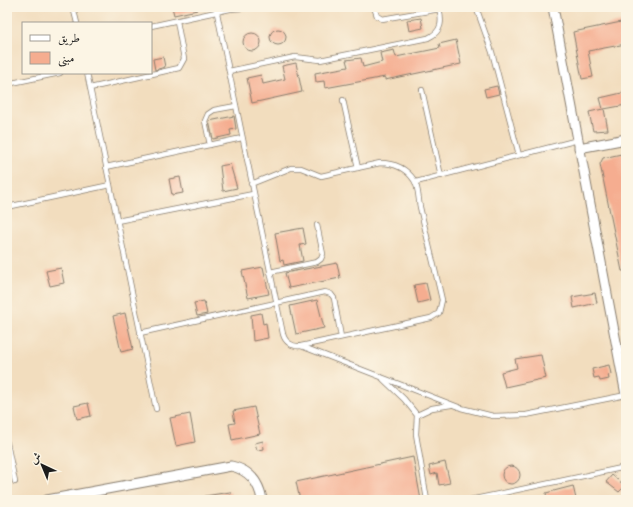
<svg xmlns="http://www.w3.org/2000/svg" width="633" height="507" font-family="'IM FELL English',Amiri,serif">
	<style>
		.building { fill: #f5ad90 }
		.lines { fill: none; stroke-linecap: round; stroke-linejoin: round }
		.service-casing { stroke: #877c6d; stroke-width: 6 }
		.minor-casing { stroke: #877c6d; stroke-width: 11 }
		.service { stroke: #fff; stroke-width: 4.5 }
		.minor { stroke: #fff; stroke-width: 9 }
	</style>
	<rect width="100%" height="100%" fill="#fcf5e5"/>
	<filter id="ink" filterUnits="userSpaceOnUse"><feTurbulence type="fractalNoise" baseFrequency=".025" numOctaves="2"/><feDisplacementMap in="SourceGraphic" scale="8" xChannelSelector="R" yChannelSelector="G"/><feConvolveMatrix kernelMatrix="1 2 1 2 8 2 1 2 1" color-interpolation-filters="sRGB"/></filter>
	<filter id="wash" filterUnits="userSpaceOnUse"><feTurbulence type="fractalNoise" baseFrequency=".012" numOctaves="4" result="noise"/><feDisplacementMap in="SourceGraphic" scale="16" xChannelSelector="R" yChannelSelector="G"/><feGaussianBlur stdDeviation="0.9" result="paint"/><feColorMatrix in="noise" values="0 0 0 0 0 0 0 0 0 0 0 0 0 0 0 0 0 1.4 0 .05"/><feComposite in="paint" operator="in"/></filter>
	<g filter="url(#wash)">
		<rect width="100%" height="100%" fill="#f2ddbe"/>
		<g id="blocks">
			<g class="building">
				<path d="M 172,7 L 196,7 L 197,10 L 174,15 Z"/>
				<path d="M 421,18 L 423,28 L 409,31 L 407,20 Z"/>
				<path d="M 626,21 L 626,44 L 588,51 L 593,77 L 582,79 L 573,32 Z"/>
				<circle cx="278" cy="37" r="8"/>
				<circle cx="252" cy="42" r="9"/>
				<path d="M 456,40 L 461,64 L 385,80 L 385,77 L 325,88 L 324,81 L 316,82 L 315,73 L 348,67 L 346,60 L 361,58 L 363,67 L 382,62 L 380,53 L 394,50 L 396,57 L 440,48 L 439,44 Z"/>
				<path d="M 163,57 L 165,67 L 155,70 L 153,59 Z"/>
				<path d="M 296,63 L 302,92 L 252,103 L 247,78 L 261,75 L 263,84 L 285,79 L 282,66 Z"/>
				<path d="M 497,86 L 499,94 L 486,97 L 484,89 Z"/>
				<path d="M 626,92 L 626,105 L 604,109 L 608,130 L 593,131 L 589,112 L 603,109 L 600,98 Z"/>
				<path d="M 234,116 L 236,129 L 230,130 L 231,135 L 213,139 L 209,121 Z"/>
				<path d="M 626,153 L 626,271 L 622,271 L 600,164 L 603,158 Z"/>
				<path d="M 230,164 L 237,188 L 223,191 L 220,166 Z"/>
				<path d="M 180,177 L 183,193 L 172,195 L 169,179 Z"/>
				<path d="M 303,228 L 306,244 L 300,245 L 303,261 L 284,265 L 283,260 L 280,261 L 275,233 Z"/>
				<path d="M 337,263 L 340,278 L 289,288 L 285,273 Z"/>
				<path d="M 263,267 L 269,294 L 248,298 L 242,271 Z"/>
				<path d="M 61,268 L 64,283 L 50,286 L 46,271 Z"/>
				<path d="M 426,283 L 430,300 L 418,303 L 414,285 Z"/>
				<path d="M 595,293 L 597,303 L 574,308 L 572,297 Z"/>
				<path d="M 317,300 L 324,328 L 296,334 L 290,306 Z"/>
				<path d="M 204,301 L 207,314 L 197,316 L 194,303 Z"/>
				<path d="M 125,313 L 133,349 L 121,352 L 113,316 Z"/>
				<path d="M 261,313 L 263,324 L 266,323 L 268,338 L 253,341 L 251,315 Z"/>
				<path d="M 541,355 L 546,378 L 505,387 L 501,372 L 517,368 L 515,359 Z"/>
				<path d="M 609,365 L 611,374 L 608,375 L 609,379 L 600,381 L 599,377 L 594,378 L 592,369 Z"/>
				<path d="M 88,403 L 91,416 L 77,419 L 74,406 Z"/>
				<path d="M 254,407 L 260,434 L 232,440 L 229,424 L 235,423 L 233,411 Z"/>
				<path d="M 190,414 L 195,442 L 176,446 L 170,418 Z"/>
				<path d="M 263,441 L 264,449 L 257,450 L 255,443 Z"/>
				<path d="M 413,457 L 421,500 L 300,500 L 296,482 Z"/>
				<path d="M 445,462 L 450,483 L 439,485 L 437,473 L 431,475 L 429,466 Z"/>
				<circle cx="511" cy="475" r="9"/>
				<path d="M 612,475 L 625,486 L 619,492 L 606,482 Z"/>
				<path d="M 573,486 L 576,499 L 547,500 L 546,493 Z"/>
				<path d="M 230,492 L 231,500 L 205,500 L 205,496 Z"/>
			</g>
		</g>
	</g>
	<g filter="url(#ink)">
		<use href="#blocks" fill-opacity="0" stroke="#877c6d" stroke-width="1"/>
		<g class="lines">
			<defs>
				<g id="service">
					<path d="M 73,7 L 77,23"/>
					<path d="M 374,7 L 377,16 L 382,19 L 440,9"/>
					<path d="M 476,7 L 492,52 L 519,155"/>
					<path d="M 217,13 L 283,334 C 285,342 292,347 301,346 L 431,318 L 439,313 L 442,300 C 435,269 427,238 420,207 C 418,198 419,188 414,180 C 406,168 395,163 380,163 L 321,176 L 301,168 L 291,168 L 251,184"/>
					<path d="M 151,26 L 230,9 L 256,7"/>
					<path d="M 229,71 L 295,57 L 320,60 L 428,38 C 443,31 442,21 439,7"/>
					<path d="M 87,73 L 156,409"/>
					<path d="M 7,84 L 60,73"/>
					<path d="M 90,88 L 179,68 L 184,59 L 177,21"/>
					<path d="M 422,90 L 441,176"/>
					<path d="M 343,100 L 358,168"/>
					<path d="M 210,145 L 205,121 L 208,114 L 214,110 L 236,106"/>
					<path d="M 106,167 L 242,138"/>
					<path d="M 416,182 L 578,140"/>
					<path d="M 7,207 L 110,185"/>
					<path d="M 117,221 L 253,194"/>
					<path d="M 270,272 L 317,262 L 321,259 L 323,254 L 317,225"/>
					<path d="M 140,333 L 325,292 L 331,294 L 334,298 L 341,337"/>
					<path d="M 301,346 L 461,408 L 493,416 L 526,415 L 626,395"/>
					<path d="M 383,379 L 404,399 L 417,415 L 416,434 L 427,500"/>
					<path d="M 417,415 L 432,408 L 451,405"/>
					<path d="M 7,443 L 15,482"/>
					<path d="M 470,500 L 626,467"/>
				</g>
				<g id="minor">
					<path d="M 553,7 L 626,395"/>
					<path d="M 579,148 L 626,139"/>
					<path d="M 47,500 L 231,466 C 249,470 259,482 262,500"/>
				</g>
			</defs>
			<use href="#service" class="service-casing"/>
			<use href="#minor" class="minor-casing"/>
			<use href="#service" class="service"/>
			<use href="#minor" class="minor"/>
		</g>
	</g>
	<rect width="633" height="507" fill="none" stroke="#fcf5e5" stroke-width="24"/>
	<rect x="22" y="22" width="130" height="52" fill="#fcf5e5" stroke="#a29e95"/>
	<rect x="30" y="35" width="20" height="6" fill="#ffffff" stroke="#a29e95"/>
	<text x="58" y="42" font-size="12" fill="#1c1c1c">طريق</text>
	<rect x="30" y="52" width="20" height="12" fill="#f5ad90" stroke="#a29e95"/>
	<text x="58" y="62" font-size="12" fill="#1c1c1c">مبنى</text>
	<g transform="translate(42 465) rotate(316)" stroke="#fcf5e5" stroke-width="3" paint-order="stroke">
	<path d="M0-3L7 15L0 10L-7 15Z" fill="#1c1c1c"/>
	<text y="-6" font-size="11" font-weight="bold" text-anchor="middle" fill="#1c1c1c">ش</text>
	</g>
</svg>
